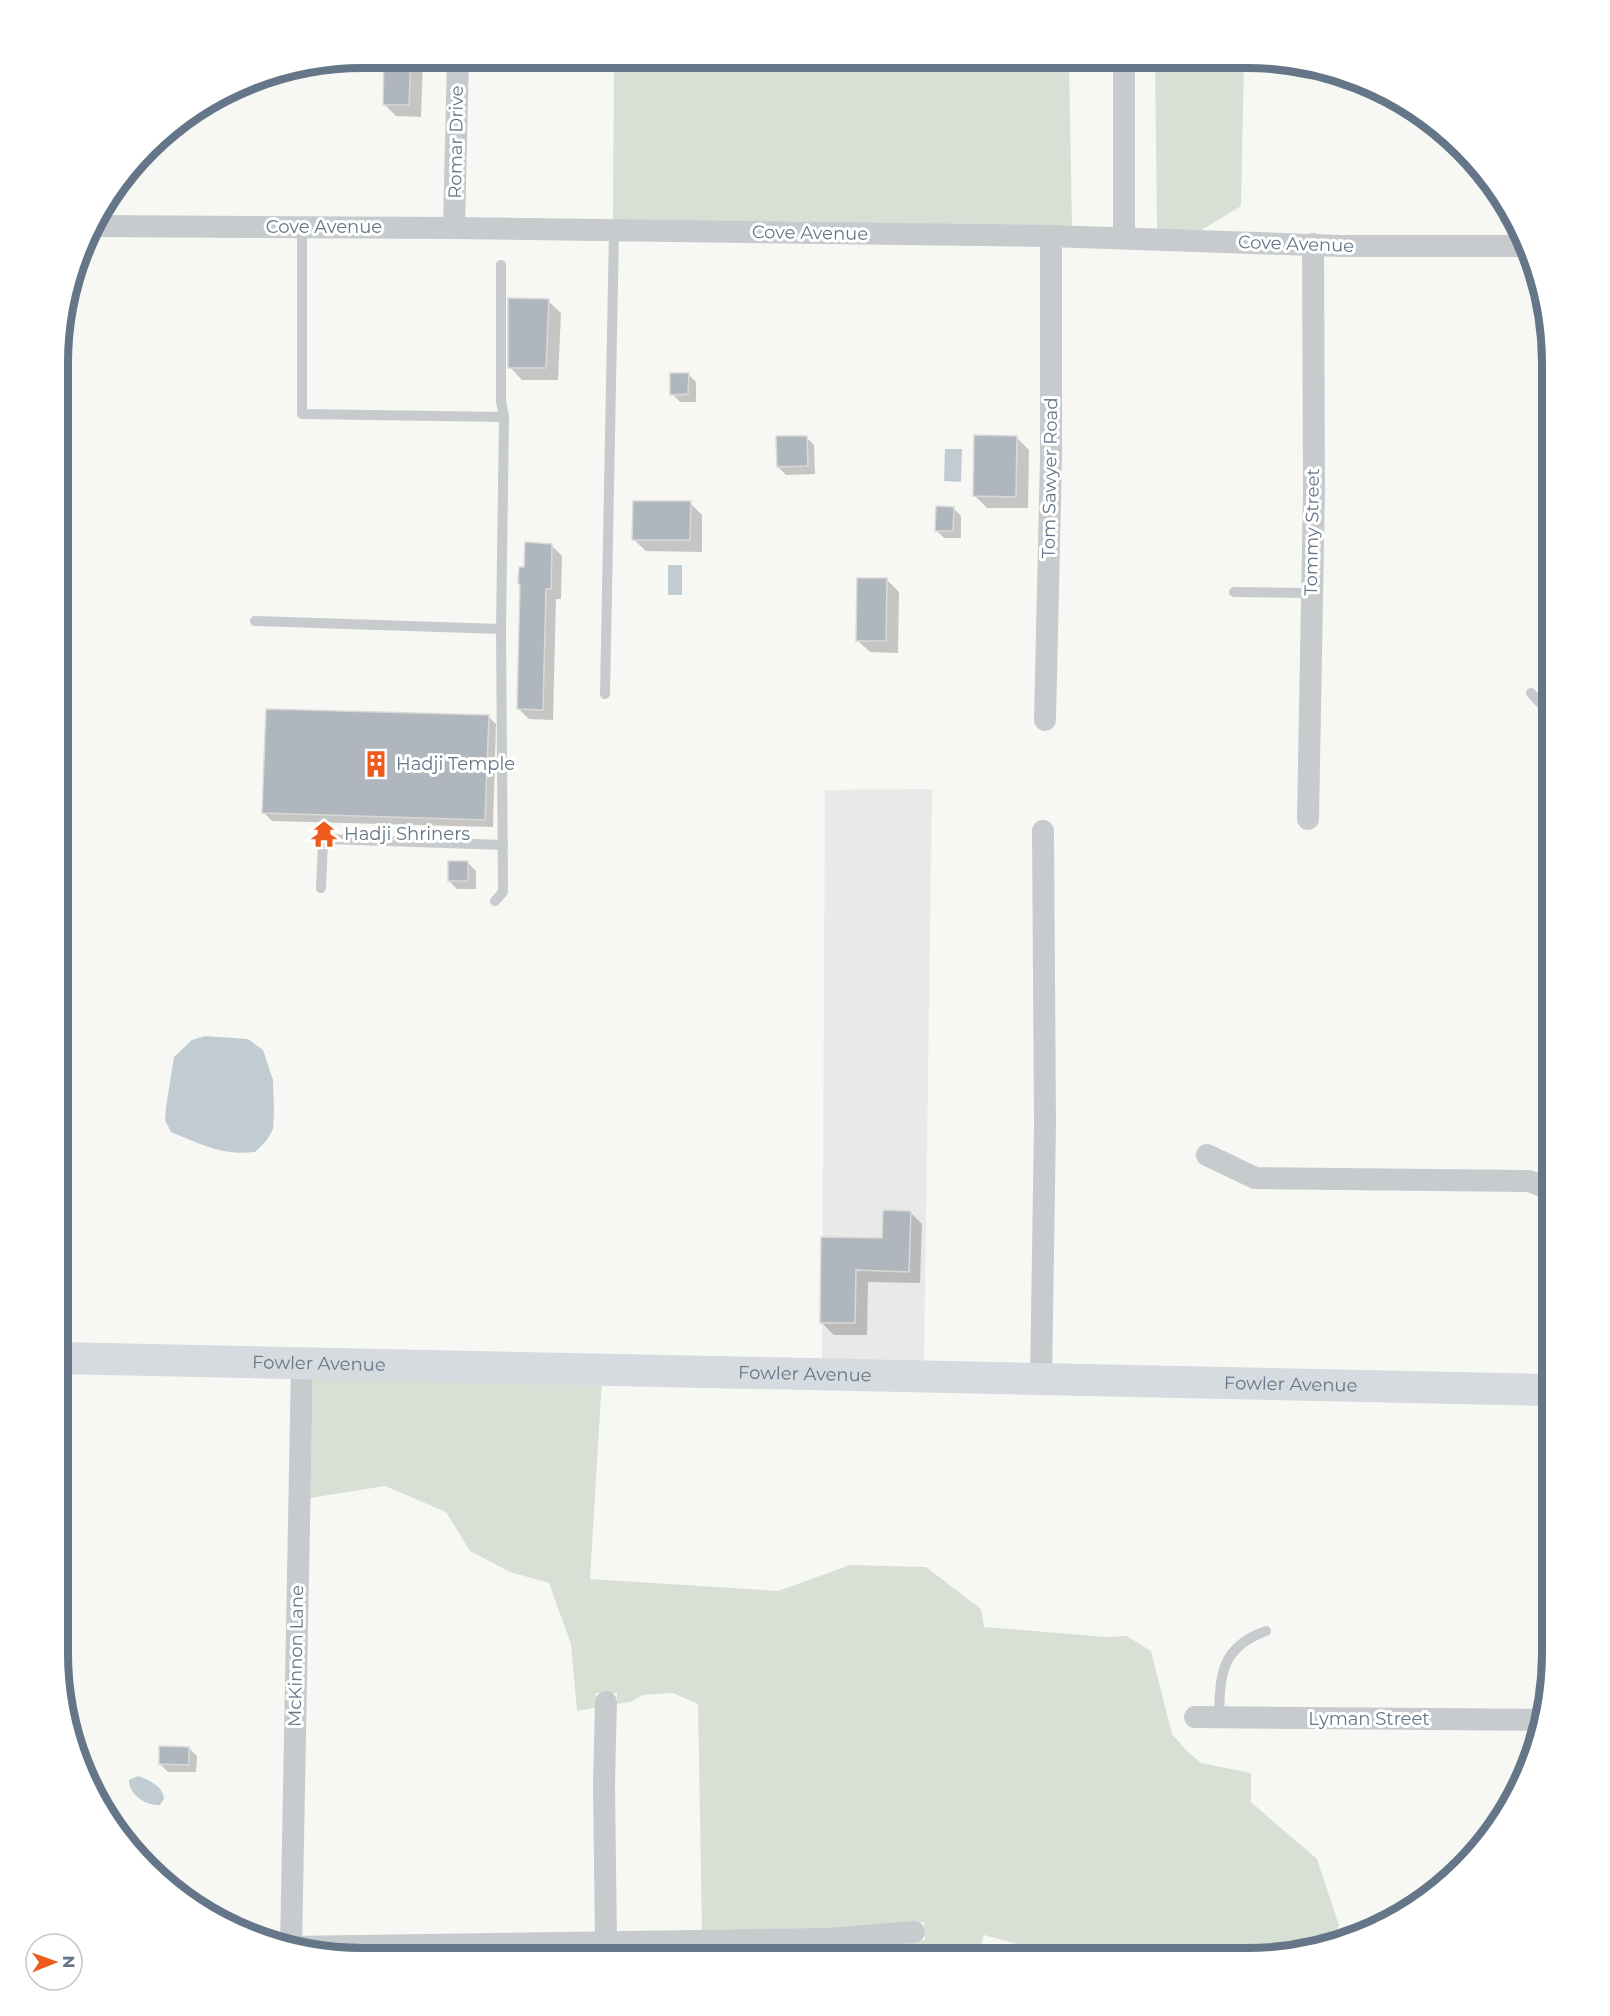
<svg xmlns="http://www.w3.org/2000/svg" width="1610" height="2016" font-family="Montserrat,sans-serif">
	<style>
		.built { fill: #e8e9e8 }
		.green { fill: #d8e0d5 }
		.water { fill: #c1ccd2 }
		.shadow { fill: #0003 }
		.building { fill: #afb6bd; stroke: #d9d9d7; stroke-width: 1.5 }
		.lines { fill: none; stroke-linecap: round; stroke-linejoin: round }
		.lane { stroke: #c7cbce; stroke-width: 10 }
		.street { stroke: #c7cbce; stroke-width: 22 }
		.secondary { stroke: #d6dbdf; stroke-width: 32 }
		.labels { text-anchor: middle; stroke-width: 6; stroke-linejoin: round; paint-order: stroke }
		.street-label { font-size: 18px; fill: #647687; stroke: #fff }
		.poi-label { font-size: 18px; fill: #647687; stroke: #fff; text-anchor: start }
		.rim { fill: none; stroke: #647687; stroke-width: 8 }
	</style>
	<rect width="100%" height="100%" fill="#f7f8f4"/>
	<path class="built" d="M 932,789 L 924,1368 L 822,1365 L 825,790 Z"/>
	<g class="green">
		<path d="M 614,58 L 1069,59 L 1072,227 L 613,221 Z"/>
		<path d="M 1155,59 L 1244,60 L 1241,206 L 1200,231 L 1157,230 Z"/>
		<path d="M 313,1373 L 602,1379 L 590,1579 L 778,1591 L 850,1565 L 926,1567 L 981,1609 L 984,1627 L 1106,1637 L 1127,1636 L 1151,1651 L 1172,1734 L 1187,1751 L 1201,1763 L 1251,1773 L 1251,1802 L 1317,1859 L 1339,1925 L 1330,1947 L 1267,1958 L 1061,1958 L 1061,1956 L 984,1935 L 977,1958 L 815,1958 L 815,1949 L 925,1940 L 924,1922 L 828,1930 L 702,1931 L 698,1704 L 673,1693 L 643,1695 L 630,1702 L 617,1704 L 617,1693 L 596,1693 L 595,1708 L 577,1711 L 571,1644 L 549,1583 L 510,1572 L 470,1551 L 446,1512 L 385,1486 L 310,1498 Z"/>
	</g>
	<g class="water">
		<path d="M 945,449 L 962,449 L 961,482 L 944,481 Z"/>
		<rect x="668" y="565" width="14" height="30"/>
		<path d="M 205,1036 L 248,1039 L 263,1050 L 273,1080 L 274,1111 L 273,1129 L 267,1140 L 255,1152 C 222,1156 201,1144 171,1132 L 165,1120 L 166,1107 L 174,1057 L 192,1040 Z"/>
		<path d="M 138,1776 C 149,1780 163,1786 164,1799 L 160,1805 C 146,1806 129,1795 129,1780 Z"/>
	</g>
	<g class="shadow">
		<path d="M 386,57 L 423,58 L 421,117 L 396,116 L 384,104 Z"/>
		<path d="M 548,301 L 561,313 L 558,380 L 522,380 L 510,367 Z"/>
		<path d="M 688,374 L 696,382 L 696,402 L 680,402 L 672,394 Z"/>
		<path d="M 806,437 L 814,445 L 815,474 L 786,475 L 778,467 Z"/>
		<path d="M 1017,438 L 1029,450 L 1028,508 L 987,508 L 974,495 Z"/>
		<path d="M 690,503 L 702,515 L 702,552 L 646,551 L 633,539 Z"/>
		<path d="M 953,508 L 961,516 L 961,538 L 944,538 L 936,530 Z"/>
		<path d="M 551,545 L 562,556 L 561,599 L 556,599 L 553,720 L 529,719 L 518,708 Z"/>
		<path d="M 887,580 L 899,592 L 898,653 L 870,652 L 857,640 Z"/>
		<path d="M 488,716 L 496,724 L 493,827 L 272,821 L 264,813 Z"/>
		<path d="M 468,863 L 476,871 L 476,889 L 457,889 L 449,881 Z"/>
		<path d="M 910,1212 L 922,1224 L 920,1283 L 868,1282 L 867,1335 L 834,1335 L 822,1323 L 822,1238 L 884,1239 Z"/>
		<path d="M 189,1748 L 197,1756 L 196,1772 L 168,1772 L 160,1764 Z"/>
		<path d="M 89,1786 L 92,1786 L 105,1798 L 104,1815 L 98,1806 Z"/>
	</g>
	<g class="building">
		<path d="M 384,57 L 411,57 L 409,105 L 383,105 Z"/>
		<path d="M 508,298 L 549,299 L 546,368 L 508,368 Z"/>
		<path d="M 670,373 L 689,373 L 688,394 L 670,395 Z"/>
		<path d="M 974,435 L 1017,436 L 1016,497 L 973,496 Z"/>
		<path d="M 776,436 L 807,436 L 808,466 L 777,467 Z"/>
		<path d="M 633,501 L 691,501 L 690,540 L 632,540 Z"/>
		<path d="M 936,506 L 954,507 L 953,531 L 935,531 Z"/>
		<path d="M 525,542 L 552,544 L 551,589 L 546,589 L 543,710 L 517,709 L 520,584 L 518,584 L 519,567 L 524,567 Z"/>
		<path d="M 857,578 L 887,578 L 886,641 L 856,641 Z"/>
		<path d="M 266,709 L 489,715 L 485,820 L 262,813 Z"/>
		<rect x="448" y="861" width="20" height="20"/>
		<path d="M 883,1210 L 911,1211 L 909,1272 L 856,1270 L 855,1323 L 820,1323 L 821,1237 L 882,1238 Z"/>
		<path d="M 159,1746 L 189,1747 L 189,1765 L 159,1764 Z"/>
	</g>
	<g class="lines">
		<g class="lane">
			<path d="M 302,227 L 302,414 L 504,417 L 501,401 L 501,265"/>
			<path d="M 1234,592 L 1311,593"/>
			<path d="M 255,621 L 501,629"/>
			<path d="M 1531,693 L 1542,705 L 1553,712"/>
			<path d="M 605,694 L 614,230"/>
			<path d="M 321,888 L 323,843 L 327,839 L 503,845"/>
			<path d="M 495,901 L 503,892 L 501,629 L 504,417"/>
			<path d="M 1219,1717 C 1220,1674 1221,1647 1266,1631"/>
		</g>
		<g class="street">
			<path d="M 92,226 L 454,228 L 1051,236 L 1341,246 L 1527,246"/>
			<path d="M 454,228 L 458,57"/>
			<path d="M 1124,238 L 1124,59"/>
			<path d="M 1045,720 L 1051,457 L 1051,236"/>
			<path d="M 1308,819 L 1314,491 L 1313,244"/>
			<path d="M 1207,1155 L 1255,1178 L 1529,1181 L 1553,1190"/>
			<path d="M 1041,1380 L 1045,1122 L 1043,831"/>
			<path d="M 1195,1717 L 1543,1720"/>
			<path d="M 606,1942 L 604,1784 L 606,1702"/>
			<path d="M 291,1947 L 828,1939 L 914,1932"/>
			<path d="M 291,1948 L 302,1363"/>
		</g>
		<path class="secondary" id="s1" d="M 58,1358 L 1552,1390"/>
	</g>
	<defs>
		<symbol id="building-bare" viewBox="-9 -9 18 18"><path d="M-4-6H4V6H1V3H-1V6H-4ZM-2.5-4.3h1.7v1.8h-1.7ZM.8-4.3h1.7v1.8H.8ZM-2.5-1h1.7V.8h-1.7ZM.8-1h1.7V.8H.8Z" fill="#ee5b1d" stroke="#fff" stroke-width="2.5" paint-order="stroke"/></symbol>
		<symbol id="temple-bare" viewBox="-9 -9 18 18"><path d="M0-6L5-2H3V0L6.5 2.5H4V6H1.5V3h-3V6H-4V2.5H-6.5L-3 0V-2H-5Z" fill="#ee5b1d" stroke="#fff" stroke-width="2.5" paint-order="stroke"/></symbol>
	</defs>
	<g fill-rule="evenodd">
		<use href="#building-bare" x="357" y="745" width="38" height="38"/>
		<use href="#temple-bare" x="305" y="815" width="38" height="38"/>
	</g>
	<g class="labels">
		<g class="street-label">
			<text transform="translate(456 142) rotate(-89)" y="6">Romar Drive</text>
			<text x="324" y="233">Cove Avenue</text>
			<text transform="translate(810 233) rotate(1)" y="6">Cove Avenue</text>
			<text transform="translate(1296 244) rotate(2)" y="6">Cove Avenue</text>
			<text transform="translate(1050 478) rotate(-89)" y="6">Tom Sawyer Road</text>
			<text transform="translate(1312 532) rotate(-89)" y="6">Tommy Street</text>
			<text dy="6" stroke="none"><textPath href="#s1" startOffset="261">Fowler Avenue</textPath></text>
			<text dy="6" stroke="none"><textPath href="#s1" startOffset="747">Fowler Avenue</textPath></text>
			<text dy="6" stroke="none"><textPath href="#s1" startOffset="1233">Fowler Avenue</textPath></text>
			<text transform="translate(296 1656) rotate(-89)" y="6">McKinnon Lane</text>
			<text x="1369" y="1725">Lyman Street</text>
		</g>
		<g class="poi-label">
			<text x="396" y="770">Hadji Temple</text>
			<text x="344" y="840">Hadji Shriners</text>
		</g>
	</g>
	<path d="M0 0H1610V2016H0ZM363 68H1247A295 295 0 0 1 1542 363V1653A295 295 0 0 1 1247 1948H363A295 295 0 0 1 68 1653V363A295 295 0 0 1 363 68Z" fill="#fff" fill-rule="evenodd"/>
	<path class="rim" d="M363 68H1247A295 295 0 0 1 1542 363V1653A295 295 0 0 1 1247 1948H363A295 295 0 0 1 68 1653V363A295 295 0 0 1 363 68Z"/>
	<g transform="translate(54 1962) rotate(89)"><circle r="28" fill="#ffffff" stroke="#c1c8cf" stroke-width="1.5"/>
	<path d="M0-4.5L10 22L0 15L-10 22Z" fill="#ee5b1d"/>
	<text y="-9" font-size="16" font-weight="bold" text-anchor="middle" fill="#647687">N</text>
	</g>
</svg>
